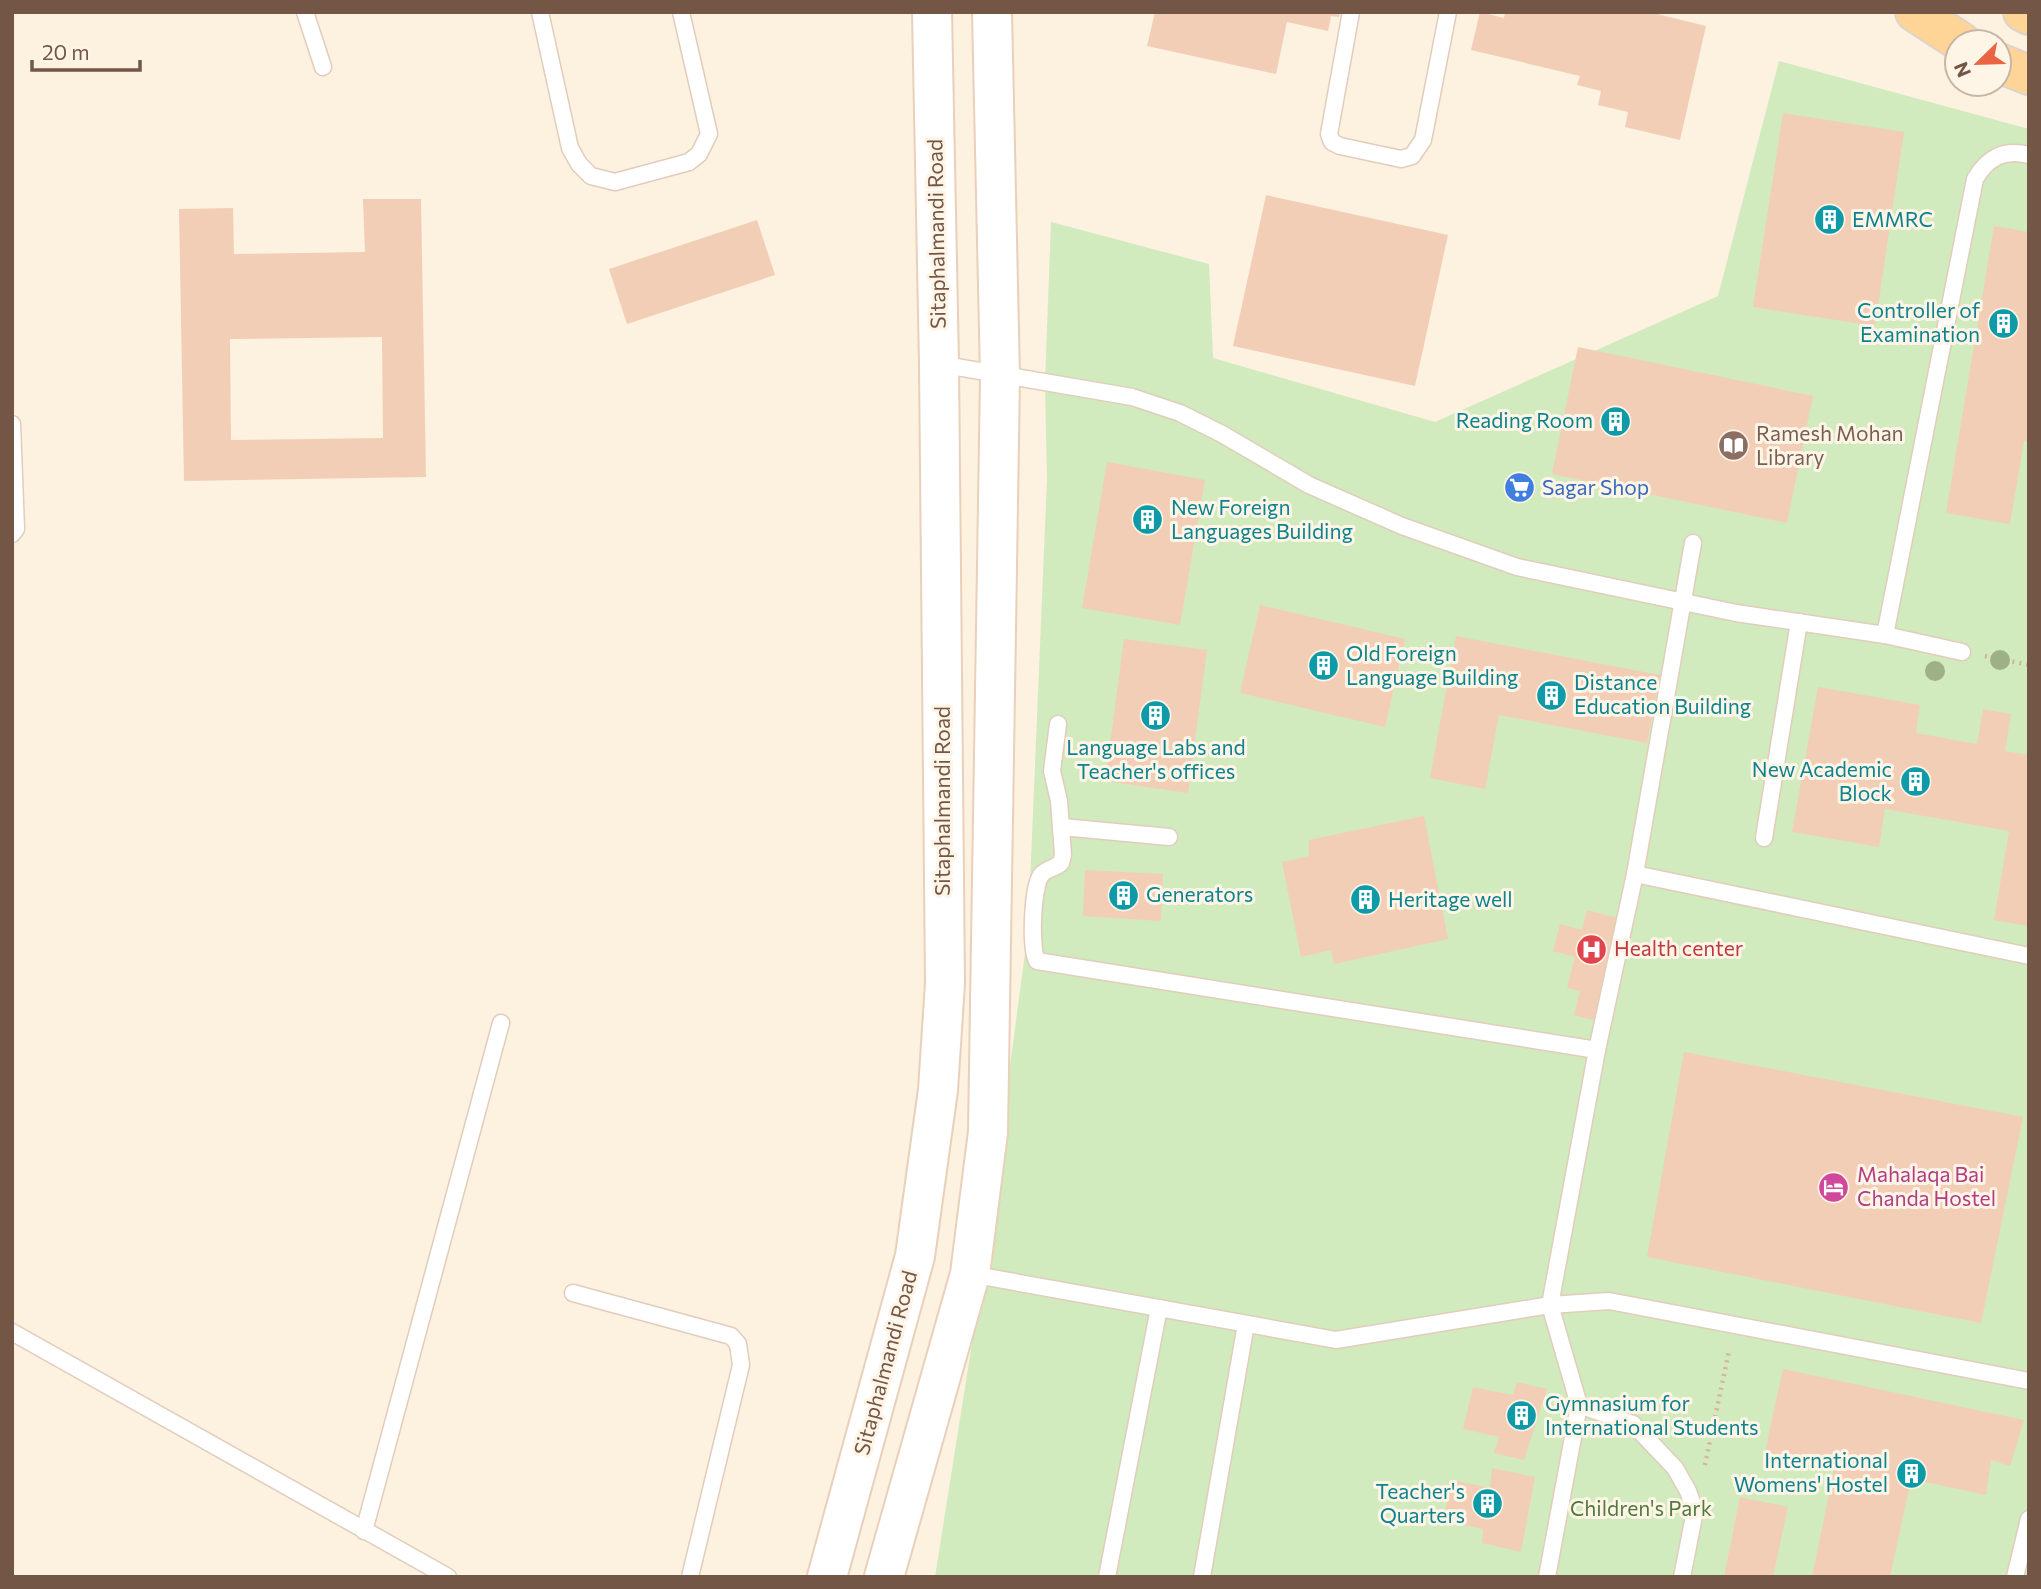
<svg xmlns="http://www.w3.org/2000/svg" width="2041" height="1589" font-family="Commissioner,sans-serif">
	<style>
		.green { fill: #d1eabe }
		.building { fill: #f3ceb7; fill-rule: evenodd }
		.lines { fill: none; stroke-linecap: round; stroke-linejoin: round }
		.lane-casing { stroke: #e1cdbc; stroke-width: 19 }
		.secondary-casing { stroke: #e8d0bb; stroke-width: 42 }
		.primary-casing { stroke: #dbd3cf; stroke-width: 42 }
		.path { stroke: #d7b19a; stroke-width: 4.5; stroke-dasharray: 2 5; stroke-linecap: butt }
		.lane { stroke: #fff; stroke-width: 16 }
		.secondary { stroke: #fff; stroke-width: 38 }
		.primary { stroke: #fed596; stroke-width: 38 }
		.tree { fill: #9eb087 }
		.labels { text-anchor: middle; stroke-width: 6; stroke-linejoin: round; paint-order: stroke }
		.culture-label { font-size: 21px; fill: #0d838f; stroke: #fff5e6; text-anchor: start }
		.street-label { font-size: 21px; fill: #745647; stroke: #fff5e6 }
		.education-label { font-size: 21px; fill: #785e54; stroke: #fff5e6; text-anchor: start }
		.shop-label { font-size: 21px; fill: #366cbe; stroke: #fff5e6; text-anchor: start }
		.health-label { font-size: 21px; fill: #be3a42; stroke: #fff5e6; text-anchor: start }
		.hotel-label { font-size: 21px; fill: #b23c85; stroke: #fff5e6; text-anchor: start }
		.park-label { font-size: 21px; fill: #517a3f; stroke: #fff5e6 }
	</style>
	<rect width="100%" height="100%" fill="#fdf1e0"/>
	<path class="green" d="M 1779,61 L 2029,129 L 2029,1577 L 935,1577 L 979,1299 L 1028,931 L 1047,480 L 1045,383 L 1051,222 L 1209,264 L 1213,358 L 1435,422 L 1718,296 Z"/>
	<g class="building">
		<path d="M 1155,12 L 1340,12 L 1339,17 L 1331,16 L 1328,31 L 1287,22 L 1276,74 L 1147,46 Z"/>
		<path d="M 1480,12 L 1504,18 L 1505,12 L 1649,12 L 1706,26 L 1680,140 L 1625,127 L 1628,112 L 1598,105 L 1601,91 L 1577,85 L 1580,76 L 1471,50 Z"/>
		<path d="M 1783,113 L 1904,132 L 1875,326 L 1753,307 Z"/>
		<path d="M 1266,195 L 1448,235 L 1415,386 L 1233,346 Z"/>
		<path d="M 363,199 L 421,199 L 426,477 L 184,481 L 179,209 L 233,208 L 234,254 L 365,252 ZM 382,337 L 383,438 L 231,440 L 230,339 Z"/>
		<path d="M 757,220 L 775,275 L 627,324 L 609,269 Z"/>
		<path d="M 1994,226 L 2029,232 L 2029,442 L 2024,441 L 2010,524 L 1946,513 Z"/>
		<path d="M 1578,347 L 1813,396 L 1787,523 L 1552,474 Z"/>
		<path d="M 1107,462 L 1205,480 L 1180,625 L 1082,608 Z"/>
		<path d="M 1260,605 L 1405,639 L 1385,727 L 1240,693 Z"/>
		<path d="M 1456,636 L 1660,675 L 1647,743 L 1499,715 L 1485,789 L 1430,778 Z"/>
		<path d="M 1124,639 L 1207,650 L 1188,793 L 1105,781 Z"/>
		<path d="M 1818,687 L 1920,705 L 1916,733 L 1977,744 L 1983,709 L 2011,714 L 2005,751 L 2029,755 L 2029,926 L 1994,920 L 2009,831 L 1885,809 L 1879,847 L 1792,832 Z"/>
		<path d="M 1424,816 L 1448,939 L 1334,964 L 1331,950 L 1301,957 L 1282,862 L 1309,856 L 1309,840 Z"/>
		<path d="M 1085,870 L 1163,874 L 1161,921 L 1083,916 Z"/>
		<path d="M 1587,910 L 1622,919 L 1596,1021 L 1574,1015 L 1580,991 L 1567,988 L 1575,957 L 1553,951 L 1560,924 L 1582,930 Z"/>
		<path d="M 1684,1052 L 2023,1117 L 1981,1323 L 1647,1257 Z"/>
		<path d="M 1783,1369 L 2024,1420 L 2010,1466 L 1991,1460 L 1986,1495 L 1911,1479 L 1890,1577 L 1812,1577 L 1835,1465 L 1765,1452 Z"/>
		<path d="M 1517,1382 L 1547,1389 L 1524,1460 L 1494,1453 L 1499,1437 L 1463,1429 L 1473,1387 L 1513,1395 Z"/>
		<path d="M 1492,1468 L 1535,1477 L 1521,1552 L 1482,1543 L 1483,1529 L 1443,1521 L 1452,1480 L 1490,1488 Z"/>
		<path d="M 1740,1497 L 1788,1507 L 1773,1577 L 1724,1577 Z"/>
	</g>
	<g class="lines">
		<defs>
			<g id="lane">
				<path d="M 305,12 L 323,67"/>
				<path d="M 540,12 L 570,148 L 579,164 L 591,176 L 615,182 L 689,162 L 699,154 L 709,134 L 681,12"/>
				<path d="M 1351,12 L 1329,134 L 1332,142 L 1340,146 L 1401,159 L 1412,156 L 1423,140 L 1448,12"/>
				<path d="M 939,364 L 1132,397 L 1180,413 L 1222,434 L 1309,485 L 1402,526 L 1517,567 L 1736,613 L 1885,635 L 1975,179 C 1988,157 2004,149 2029,155"/>
				<path d="M 12,424 L 16,529 L 12,534"/>
				<path d="M 1885,635 L 1962,652"/>
				<path d="M 1058,724 L 1052,771 L 1059,801 L 1063,855 L 1061,863 C 1055,868 1047,869 1042,874 C 1032,884 1030,948 1037,961 L 1597,1050"/>
				<path d="M 1062,827 L 1169,837"/>
				<path d="M 1764,838 L 1799,622"/>
				<path d="M 1635,874 L 2029,956"/>
				<path d="M 970,1274 L 1336,1340 L 1550,1305 L 1609,1301 L 2029,1381"/>
				<path d="M 573,1293 L 731,1336 L 738,1344 L 741,1365 L 690,1577"/>
				<path d="M 12,1332 L 448,1577"/>
				<path d="M 1579,1405 L 1633,1424 L 1675,1468 L 1688,1491 L 1695,1511 L 1682,1577"/>
				<path d="M 364,1531 L 501,1023"/>
				<path d="M 1107,1577 L 1159,1308"/>
				<path d="M 1202,1577 L 1246,1324"/>
				<path d="M 1547,1577 L 1579,1405 L 1550,1305 L 1597,1050 L 1635,874 L 1693,543"/>
				<path d="M 2015,1577 L 2029,1519"/>
			</g>
			<g id="secondary">
				<path d="M 827,1577 L 915,1256 L 938,1090 L 945,983 L 939,364 L 932,12"/>
				<path d="M 884,1577 L 970,1274 L 988,1132 L 1000,377 L 992,12"/>
			</g>
			<g id="primary">
				<path d="M 1915,12 L 1961,42"/>
				<path d="M 2023,12 L 2029,15"/>
				<path d="M 1999,63 L 2029,75"/>
			</g>
		</defs>
		<use href="#lane" class="lane-casing"/>
		<use href="#secondary" class="secondary-casing"/>
		<use href="#primary" class="primary-casing"/>
		<g class="path">
			<path d="M 1985,656 L 2029,665"/>
			<path d="M 1705,1465 L 1729,1351"/>
		</g>
		<use href="#lane" class="lane"/>
		<use href="#secondary" class="secondary"/>
		<use href="#primary" class="primary"/>
	</g>
	<g class="tree">
		<circle cx="2000" cy="660" r="10"/>
		<circle cx="1935" cy="671" r="10"/>
	</g>
	<defs>
		<symbol id="building-disc" viewBox="-11 -11 22 22"><circle r="9.5" fill="#0f9aa8" stroke="#fff5e6"/><path d="M-4-6H4V6H1V3H-1V6H-4ZM-2.5-4.3h1.7v1.8h-1.7ZM.8-4.3h1.7v1.8H.8ZM-2.5-1h1.7V.8h-1.7ZM.8-1h1.7V.8H.8Z" fill="#fff"/></symbol>
		<symbol id="library-disc" viewBox="-11 -11 22 22"><circle r="9.5" fill="#8d6e63" stroke="#fff5e6"/><path d="M-6-4Q-3-5.5-.7-3.5V5Q-3 3-6 4ZM6-4Q3-5.5 .7-3.5V5Q3 3 6 4Z" fill="#fff"/></symbol>
		<symbol id="supermarket-disc" viewBox="-11 -11 22 22"><circle r="9.5" fill="#3f7fe0" stroke="#fff5e6"/><path d="M-6-5.5h2.5l.6 2H6L4.5 2H-2.5L-4.4-4H-6ZM-1.5 3.2a1.3 1.3 0 1 0 .1 0ZM3 3.2a1.3 1.3 0 1 0 .1 0Z" fill="#fff"/></symbol>
		<symbol id="hospital-disc" viewBox="-11 -11 22 22"><circle r="9.5" fill="#e0444e" stroke="#fff5e6"/><path d="M-5-5h3v3.5h4V-5h3V5h-3V1.5h-4V5h-3Z" fill="#fff"/></symbol>
		<symbol id="hotel-disc" viewBox="-11 -11 22 22"><circle r="9.5" fill="#d1479c" stroke="#fff5e6"/><path d="M-6-4.5h1.5V1H6V5H4.5V3h-9V5H-6ZM-4 0a1.8 1.8 0 1 1 3.6 0ZM.5 0V-2.5h3Q6-2.5 6 0Z" fill="#fff"/></symbol>
	</defs>
	<g fill-rule="evenodd">
		<use href="#building-disc" x="1812" y="202" width="35" height="35"/>
		<use href="#building-disc" x="1986" y="306" width="35" height="35"/>
		<use href="#building-disc" x="1598" y="404" width="35" height="35"/>
		<use href="#library-disc" x="1716" y="428" width="35" height="35"/>
		<use href="#supermarket-disc" x="1502" y="470" width="35" height="35"/>
		<use href="#building-disc" x="1130" y="502" width="35" height="35"/>
		<use href="#building-disc" x="1306" y="648" width="35" height="35"/>
		<use href="#building-disc" x="1534" y="678" width="35" height="35"/>
		<use href="#building-disc" x="1138" y="698" width="35" height="35"/>
		<use href="#building-disc" x="1898" y="764" width="35" height="35"/>
		<use href="#building-disc" x="1106" y="878" width="35" height="35"/>
		<use href="#building-disc" x="1348" y="882" width="35" height="35"/>
		<use href="#hospital-disc" x="1574" y="932" width="35" height="35"/>
		<use href="#hotel-disc" x="1816" y="1170" width="35" height="35"/>
		<use href="#building-disc" x="1504" y="1398" width="35" height="35"/>
		<use href="#building-disc" x="1894" y="1456" width="35" height="35"/>
		<use href="#building-disc" x="1470" y="1486" width="35" height="35"/>
	</g>
	<g class="labels">
		<g class="culture-label">
			<text x="1852" y="227">EMMRC</text>
			<text x="1980" y="318" text-anchor="end">Controller of<tspan x="1980" dy="24">Examination</tspan></text>
			<text x="1593" y="428" text-anchor="end">Reading Room</text>
			<text x="1171" y="515">New Foreign<tspan x="1171" dy="24">Languages Building</tspan></text>
			<text x="1346" y="661">Old Foreign<tspan x="1346" dy="24">Language Building</tspan></text>
			<text x="1574" y="690">Distance<tspan x="1574" dy="24">Education Building</tspan></text>
			<text x="1156" y="755" text-anchor="middle">Language Labs and<tspan x="1156" dy="24">Teacher's offices</tspan></text>
			<text x="1892" y="777" text-anchor="end">New Academic<tspan x="1892" dy="24">Block</tspan></text>
			<text x="1146" y="902">Generators</text>
			<text x="1388" y="907">Heritage well</text>
			<text x="1545" y="1411">Gymnasium for<tspan x="1545" dy="24">International Students</tspan></text>
			<text x="1888" y="1468" text-anchor="end">International<tspan x="1888" dy="24">Womens' Hostel</tspan></text>
			<text x="1465" y="1499" text-anchor="end">Teacher's<tspan x="1465" dy="24">Quarters</tspan></text>
		</g>
		<g class="street-label">
			<text transform="translate(937 234) rotate(-91)" y="7">Sitaphalmandi Road</text>
			<text transform="translate(943 801) rotate(-90)" y="7">Sitaphalmandi Road</text>
			<text transform="translate(886 1363) rotate(-75)" y="7">Sitaphalmandi Road</text>
		</g>
		<g class="education-label">
			<text x="1756" y="441">Ramesh Mohan<tspan x="1756" dy="24">Library</tspan></text>
		</g>
		<g class="shop-label">
			<text x="1542" y="495">Sagar Shop</text>
		</g>
		<g class="health-label">
			<text x="1614" y="956">Health center</text>
		</g>
		<g class="hotel-label">
			<text x="1857" y="1182">Mahalaqa Bai<tspan x="1857" dy="24">Chanda Hostel</tspan></text>
		</g>
		<g class="park-label">
			<text x="1641" y="1516">Children's Park</text>
		</g>
	</g>
	<rect width="2041" height="1589" fill="none" stroke="#745647" stroke-width="28"/>
	<g transform="translate(1978 63) rotate(247)"><circle r="33" fill="#fff5e6" stroke="#c7b5a6" stroke-width="2"/>
	<path d="M0-5L12 26L0 18L-12 26Z" fill="#eb6441"/>
	<text y="-10" font-size="19" font-weight="bold" text-anchor="middle" fill="#745647">N</text>
	</g>
	<path d="M32 60v10h108v-10" fill="none" stroke="#745647" stroke-width="3.5"/>
	<text x="42" y="60" font-size="21" fill="#745647" stroke="#fff5e6" stroke-width="5" paint-order="stroke">20 m</text>
</svg>
